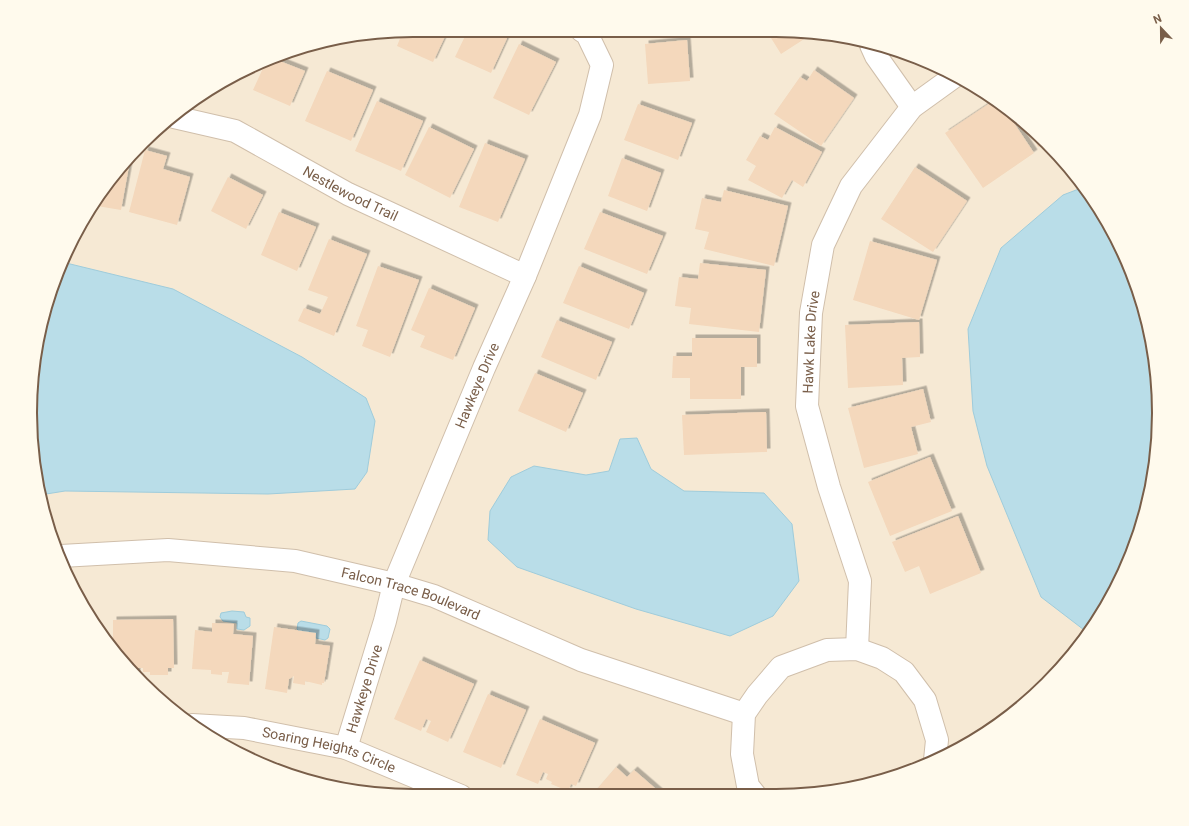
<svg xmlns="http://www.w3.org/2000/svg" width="1189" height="826" font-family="Roboto,sans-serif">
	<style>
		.residential { fill: #f6e9d4 }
		.water { fill: #b9dde8; stroke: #9fccdb }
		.building { fill: #f4d8bc; filter: url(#shadow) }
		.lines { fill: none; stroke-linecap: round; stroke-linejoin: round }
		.minor-casing { stroke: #d0bfab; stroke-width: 24 }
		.minor { stroke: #fff; stroke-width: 22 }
		.labels { text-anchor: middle; stroke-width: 4; stroke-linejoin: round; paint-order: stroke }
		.street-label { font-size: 14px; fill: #795e49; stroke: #fffaed }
		.rim { fill: none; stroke: #795e49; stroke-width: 2 }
	</style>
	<defs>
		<filter id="shadow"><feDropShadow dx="3.5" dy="-3.5" stdDeviation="0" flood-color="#0004"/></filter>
	</defs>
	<rect width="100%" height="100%" fill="#fdf6e6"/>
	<path class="residential" d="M 413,30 L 776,30 L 850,37 L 967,81 L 1047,142 L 1095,200 L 1130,267 L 1152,339 L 1159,413 L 1152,488 L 1130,560 L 1094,626 L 1047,684 L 946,756 L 850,789 L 776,796 L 413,796 L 338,789 L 266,767 L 200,731 L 142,684 L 70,583 L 37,487 L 33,363 L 59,266 L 125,161 L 200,94 L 314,43 Z"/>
	<g class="water">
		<path d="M 1084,187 L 1095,200 L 1130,267 L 1152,339 L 1159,413 L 1152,488 L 1130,560 L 1094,626 L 1088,633 L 1041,597 L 987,466 L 973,411 L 968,329 L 1001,248 L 1063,195 Z"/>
		<path d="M 62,262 L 173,289 L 302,357 L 366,398 L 375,421 L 367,472 L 355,489 L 268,494 L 65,491 L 40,495 L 37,487 L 33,363 L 59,266 Z"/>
		<path d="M 637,438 L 651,469 L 684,491 L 764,493 L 792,524 L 799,581 L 773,616 L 730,636 L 636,609 L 517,567 L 488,540 L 490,511 L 511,477 L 534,466 L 586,475 L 609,471 L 620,439 Z"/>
		<path d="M 232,611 L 244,612 L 246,617 L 250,618 L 250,626 L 244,630 L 237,629 L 237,623 L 223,621 L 220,617 L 221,613 Z"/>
		<path d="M 301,621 L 327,626 L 330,629 L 328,638 L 325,640 L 316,638 L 316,633 L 299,631 L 297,629 L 298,623 Z"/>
	</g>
	<g class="building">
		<path d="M 413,30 L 448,30 L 433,62 L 397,46 L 403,31 Z"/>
		<path d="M 468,30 L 496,30 L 508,36 L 491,73 L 455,57 Z"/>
		<path d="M 766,30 L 776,30 L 812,34 L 781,54 Z"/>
		<path d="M 687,40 L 690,81 L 648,84 L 645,44 Z"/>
		<path d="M 519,44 L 556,62 L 529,115 L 493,98 Z"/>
		<path d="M 277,60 L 305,71 L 290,106 L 253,90 L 264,66 Z"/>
		<path d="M 814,70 L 854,98 L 821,146 L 774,114 L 800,77 L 807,81 Z"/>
		<path d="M 327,71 L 373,90 L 351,141 L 305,121 Z"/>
		<path d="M 377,101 L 423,121 L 401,171 L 355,151 Z"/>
		<path d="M 993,101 L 1006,111 L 1034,153 L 983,188 L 945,133 Z"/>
		<path d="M 638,104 L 692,123 L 678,160 L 624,140 Z"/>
		<path d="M 429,127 L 474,149 L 450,198 L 405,175 Z"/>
		<path d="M 775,127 L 822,152 L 803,187 L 792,180 L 782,198 L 748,180 L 756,166 L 746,160 L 760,136 L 768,140 Z"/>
		<path d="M 1031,130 L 1047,142 L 1048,143 L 1038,147 Z"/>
		<path d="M 485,143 L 525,159 L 498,222 L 459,207 Z"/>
		<path d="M 145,150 L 167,156 L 163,169 L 190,177 L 177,225 L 129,212 Z"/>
		<path d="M 131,155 L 121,210 L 97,206 L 125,161 Z"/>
		<path d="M 622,158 L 661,173 L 647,211 L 608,196 Z"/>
		<path d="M 915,167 L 967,201 L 933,252 L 881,219 Z"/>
		<path d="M 228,177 L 263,195 L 246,229 L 211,211 Z"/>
		<path d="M 724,190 L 788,206 L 774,266 L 704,249 L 709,232 L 695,229 L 702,198 L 721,202 Z"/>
		<path d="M 279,212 L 316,227 L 297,271 L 261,255 Z"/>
		<path d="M 600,212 L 663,236 L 647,274 L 584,249 Z"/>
		<path d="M 329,239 L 367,254 L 334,336 L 298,321 L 304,308 L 320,314 L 328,297 L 308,290 Z"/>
		<path d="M 870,241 L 937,260 L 919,320 L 853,300 Z"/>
		<path d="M 700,263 L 766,270 L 759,332 L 689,324 L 691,308 L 675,306 L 679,277 L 698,279 Z"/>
		<path d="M 378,266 L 419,280 L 390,357 L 362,346 L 368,330 L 356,326 Z"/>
		<path d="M 579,266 L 644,293 L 629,329 L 563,303 Z"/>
		<path d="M 429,288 L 475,308 L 453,360 L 420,347 L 425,336 L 411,330 Z"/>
		<path d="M 557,320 L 612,342 L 596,380 L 541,357 Z"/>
		<path d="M 919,322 L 920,357 L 902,358 L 903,385 L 848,388 L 845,325 Z"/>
		<path d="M 692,338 L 757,338 L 757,367 L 741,367 L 741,399 L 690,399 L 690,378 L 672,378 L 673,356 L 692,356 Z"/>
		<path d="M 535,373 L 583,393 L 566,432 L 518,411 Z"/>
		<path d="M 923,389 L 931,422 L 911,427 L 918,454 L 864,468 L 848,408 Z"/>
		<path d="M 766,412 L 767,452 L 684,455 L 682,415 Z"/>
		<path d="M 930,457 L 952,511 L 890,536 L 868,482 Z"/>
		<path d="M 958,516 L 981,573 L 930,594 L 919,566 L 905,572 L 892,542 Z"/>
		<path d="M 173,619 L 174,668 L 168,668 L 168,675 L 150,675 L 150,672 L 143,672 L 143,668 L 137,668 L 137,677 L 113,644 L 113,620 Z"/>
		<path d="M 212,623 L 234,624 L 233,634 L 253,636 L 249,685 L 227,683 L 229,672 L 222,672 L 222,675 L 211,674 L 211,670 L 192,669 L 195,630 L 212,632 Z"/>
		<path d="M 274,627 L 316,633 L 315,644 L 330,646 L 324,683 L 322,683 L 322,685 L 305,681 L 305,685 L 293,683 L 294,676 L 289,679 L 287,693 L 265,689 Z"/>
		<path d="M 420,660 L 474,684 L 448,742 L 426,732 L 431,721 L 426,719 L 421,731 L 394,719 Z"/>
		<path d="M 488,694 L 526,710 L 501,768 L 463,752 Z"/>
		<path d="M 540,719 L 595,743 L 576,786 L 571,784 L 568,791 L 551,784 L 552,782 L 546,779 L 548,774 L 543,772 L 538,784 L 516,775 Z"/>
		<path d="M 616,767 L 627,777 L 634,770 L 664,796 L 591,796 Z"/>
	</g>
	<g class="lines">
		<defs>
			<g id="minor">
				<path d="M 871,45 L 876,56 L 912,107"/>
				<path id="s1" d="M 174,117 L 235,131 L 348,194 L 525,276"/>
				<path id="s2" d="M 61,556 L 168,550 L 295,561 L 394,584 L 434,596 L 581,660 L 744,714"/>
				<path id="s3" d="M 857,649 L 860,581 L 829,487 L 807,406 L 811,313 L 823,245 L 851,186 L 912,107 L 955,76"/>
				<path id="s4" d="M 192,725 L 244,728 L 346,748 L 461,796"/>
				<path id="s5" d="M 346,748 L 385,621 L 394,584 L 484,368 L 525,276 L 590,115 L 602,65 L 587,34 L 581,30"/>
				<path d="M 756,796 L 748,786 L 742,754 L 744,714 L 757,695 L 781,667 L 827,650 L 857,649 L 882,658 L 904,672 L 925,700 L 937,740 L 935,760"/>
			</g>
		</defs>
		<use href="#minor" class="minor-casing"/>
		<use href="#minor" class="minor"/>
	</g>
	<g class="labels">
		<g class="street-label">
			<text dy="5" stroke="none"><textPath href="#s1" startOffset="194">Nestlewood Trail</textPath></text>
			<text dy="5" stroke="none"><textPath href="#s3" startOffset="315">Hawk Lake Drive</textPath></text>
			<text dy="5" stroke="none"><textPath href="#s5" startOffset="386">Hawkeye Drive</textPath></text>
			<text dy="5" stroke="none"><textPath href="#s2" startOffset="355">Falcon Trace Boulevard</textPath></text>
			<text dy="5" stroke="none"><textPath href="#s5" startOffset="62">Hawkeye Drive</textPath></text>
			<text dy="5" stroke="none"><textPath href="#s4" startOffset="140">Soaring Heights Circle</textPath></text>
		</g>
	</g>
	<path d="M0 0H1189V826H0ZM413 37H776A376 376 0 0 1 1152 413V413A376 376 0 0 1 776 789H413A376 376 0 0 1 37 413V413A376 376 0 0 1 413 37Z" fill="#fffaed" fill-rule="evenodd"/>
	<path class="rim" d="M413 37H776A376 376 0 0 1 1152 413V413A376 376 0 0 1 776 789H413A376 376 0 0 1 37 413V413A376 376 0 0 1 413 37Z"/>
	<g transform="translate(1161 28) rotate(338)" stroke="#fffaed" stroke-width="3" paint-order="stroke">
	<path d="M0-3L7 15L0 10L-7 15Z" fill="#795e49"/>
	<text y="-6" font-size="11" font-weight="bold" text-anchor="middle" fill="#795e49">N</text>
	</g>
</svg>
